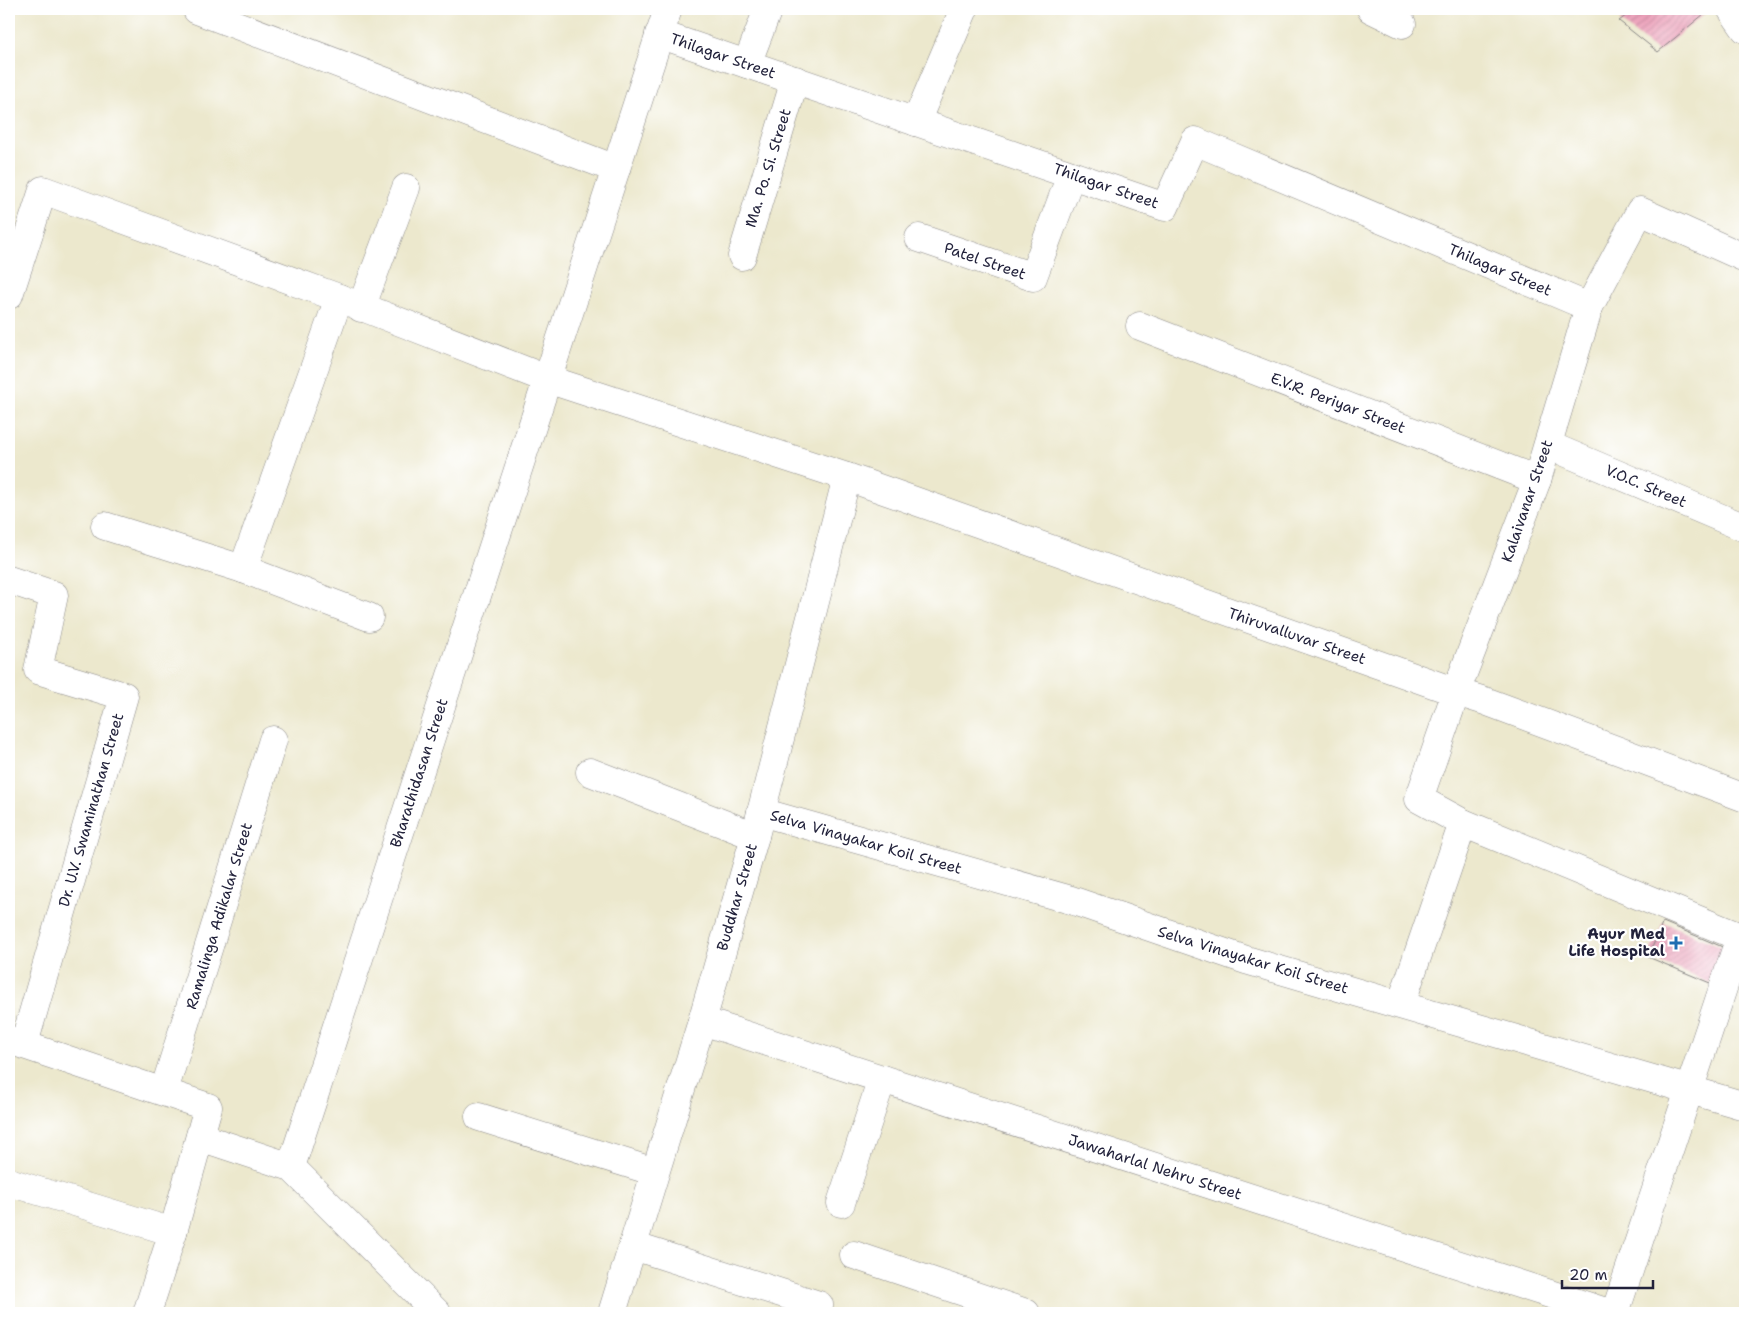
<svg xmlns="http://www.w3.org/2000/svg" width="1754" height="1322" font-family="'Shantell Sans',sans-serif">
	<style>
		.building { fill: url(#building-hatch) }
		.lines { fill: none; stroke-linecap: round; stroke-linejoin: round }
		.minor-casing { stroke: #878584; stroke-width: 29 }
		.minor { stroke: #fff; stroke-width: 28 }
		.poi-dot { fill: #1f6fb2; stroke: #fff; stroke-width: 2 }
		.labels { text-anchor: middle; stroke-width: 4.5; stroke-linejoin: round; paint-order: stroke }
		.street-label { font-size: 15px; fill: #22223b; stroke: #fff }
		.poi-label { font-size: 15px; font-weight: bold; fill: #22223b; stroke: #fff; text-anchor: end }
	</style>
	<defs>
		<pattern id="building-hatch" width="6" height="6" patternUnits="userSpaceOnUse" patternTransform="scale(1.25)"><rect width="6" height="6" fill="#eca1ba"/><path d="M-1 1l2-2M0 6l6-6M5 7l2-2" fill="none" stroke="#ca8aa1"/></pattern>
	</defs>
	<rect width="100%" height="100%" fill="#fff"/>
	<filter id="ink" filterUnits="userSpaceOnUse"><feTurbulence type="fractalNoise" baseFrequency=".02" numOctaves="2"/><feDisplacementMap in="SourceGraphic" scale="10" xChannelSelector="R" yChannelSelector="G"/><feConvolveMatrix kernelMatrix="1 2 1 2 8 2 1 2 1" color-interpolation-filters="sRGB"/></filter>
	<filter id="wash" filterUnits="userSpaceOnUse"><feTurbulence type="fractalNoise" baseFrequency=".0096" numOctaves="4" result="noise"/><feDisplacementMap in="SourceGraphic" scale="20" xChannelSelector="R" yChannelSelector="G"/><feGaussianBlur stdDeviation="1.12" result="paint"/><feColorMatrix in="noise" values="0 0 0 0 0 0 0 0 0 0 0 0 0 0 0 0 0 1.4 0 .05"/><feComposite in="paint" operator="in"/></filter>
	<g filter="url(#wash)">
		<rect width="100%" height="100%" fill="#ece8cd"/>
		<g id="blocks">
			<g class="building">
				<path d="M 1635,9 L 1710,9 L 1658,52 L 1619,21 Z"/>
				<path d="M 1663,922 L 1725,948 L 1710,983 L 1648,957 Z"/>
			</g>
		</g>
	</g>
	<g filter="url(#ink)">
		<use href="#blocks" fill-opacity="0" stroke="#878584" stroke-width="1"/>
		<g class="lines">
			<defs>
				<g id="minor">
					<path d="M 198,9 L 197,10 L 616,169"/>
					<path d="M 1371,9 L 1402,24"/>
					<path d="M 1731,9 L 1745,29"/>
					<path d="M 659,34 L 1165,207 L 1195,141 L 1589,307"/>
					<path d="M 747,64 L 768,9"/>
					<path d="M 916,122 L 964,9"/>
					<path d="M 919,238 L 1033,277 L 1071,175"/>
					<path d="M 742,256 L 795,80"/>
					<path d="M 9,295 L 43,190 L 339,298 L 547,379 L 847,477 L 1456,692 L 1485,701 L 1745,798"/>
					<path d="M 361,308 L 406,188"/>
					<path d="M 1140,326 L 1537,480"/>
					<path d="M 1548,445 L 1745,528"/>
					<path d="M 105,526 L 243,569 L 369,617"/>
					<path d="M 243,569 L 339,298"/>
					<path d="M 9,580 L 54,595 L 38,670 L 124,696 L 24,1044"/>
					<path d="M 590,772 L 755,836"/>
					<path d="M 761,812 L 1071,900 L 1246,960 L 1745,1106"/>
					<path d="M 1401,1004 L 1463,823"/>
					<path d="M 702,1021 L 1609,1313"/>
					<path d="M 9,1040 L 208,1107 L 173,1232 L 9,1182"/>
					<path d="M 164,1091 L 273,740"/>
					<path d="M 479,1117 L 655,1172"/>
					<path d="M 200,1137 L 291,1167 L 437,1313"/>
					<path d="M 291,1167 L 668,9"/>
					<path d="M 841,1203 L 882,1079"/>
					<path d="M 633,1246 L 819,1305"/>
					<path d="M 854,1255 L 1026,1313"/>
					<path d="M 147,1313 L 173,1232"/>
					<path d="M 612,1313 L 702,1021 L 755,836 L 847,477"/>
					<path d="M 1615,1313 L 1740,937 L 1463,823 L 1419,799 L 1456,692 L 1537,480 L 1589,307 L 1640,211 L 1745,258"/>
				</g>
			</defs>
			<use href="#minor" class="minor-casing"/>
			<use href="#minor" class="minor"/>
		</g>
	</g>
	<path class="poi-dot" d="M1673.5 935.5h5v5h5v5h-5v5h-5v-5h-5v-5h5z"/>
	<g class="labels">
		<g class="street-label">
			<text transform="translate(723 56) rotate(19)" y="5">Thilagar Street</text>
			<text transform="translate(768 168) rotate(-73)" y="5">Ma. Po. Si. Street</text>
			<text transform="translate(1106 186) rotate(19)" y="5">Thilagar Street</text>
			<text transform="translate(985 261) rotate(19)" y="5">Patel Street</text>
			<text transform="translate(1500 270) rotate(23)" y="5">Thilagar Street</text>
			<text transform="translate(1338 403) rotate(21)" y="5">E.V.R. Periyar Street</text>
			<text transform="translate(1646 486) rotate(23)" y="5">V.O.C. Street</text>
			<text transform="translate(1527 501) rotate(-71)" y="5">Kalaivanar Street</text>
			<text transform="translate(1297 636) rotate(19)" y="5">Thiruvalluvar Street</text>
			<text transform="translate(419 773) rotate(-72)" y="5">Bharathidasan Street</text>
			<text transform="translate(91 810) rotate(-74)" y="5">Dr. U.V. Swaminathan Street</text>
			<text transform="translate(866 842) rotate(16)" y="5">Selva Vinayakar Koil Street</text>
			<text transform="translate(737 897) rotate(-74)" y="5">Buddhar Street</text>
			<text transform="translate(219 916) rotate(-73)" y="5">Ramalinga Adikalar Street</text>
			<text transform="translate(1253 960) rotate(17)" y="5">Selva Vinayakar Koil Street</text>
			<text transform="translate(1155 1167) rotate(18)" y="5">Jawaharlal Nehru Street</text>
		</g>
		<g class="poi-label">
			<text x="1665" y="939">Ayur Med<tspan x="1665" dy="17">Life Hospital</tspan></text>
		</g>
	</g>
	<rect width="1754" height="1322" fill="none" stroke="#fff" stroke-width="30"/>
	<path d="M1562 1280v8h91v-8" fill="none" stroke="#22223b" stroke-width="2.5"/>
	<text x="1569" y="1280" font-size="15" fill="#22223b" stroke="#ffffff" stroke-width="4" paint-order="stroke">20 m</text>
</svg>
